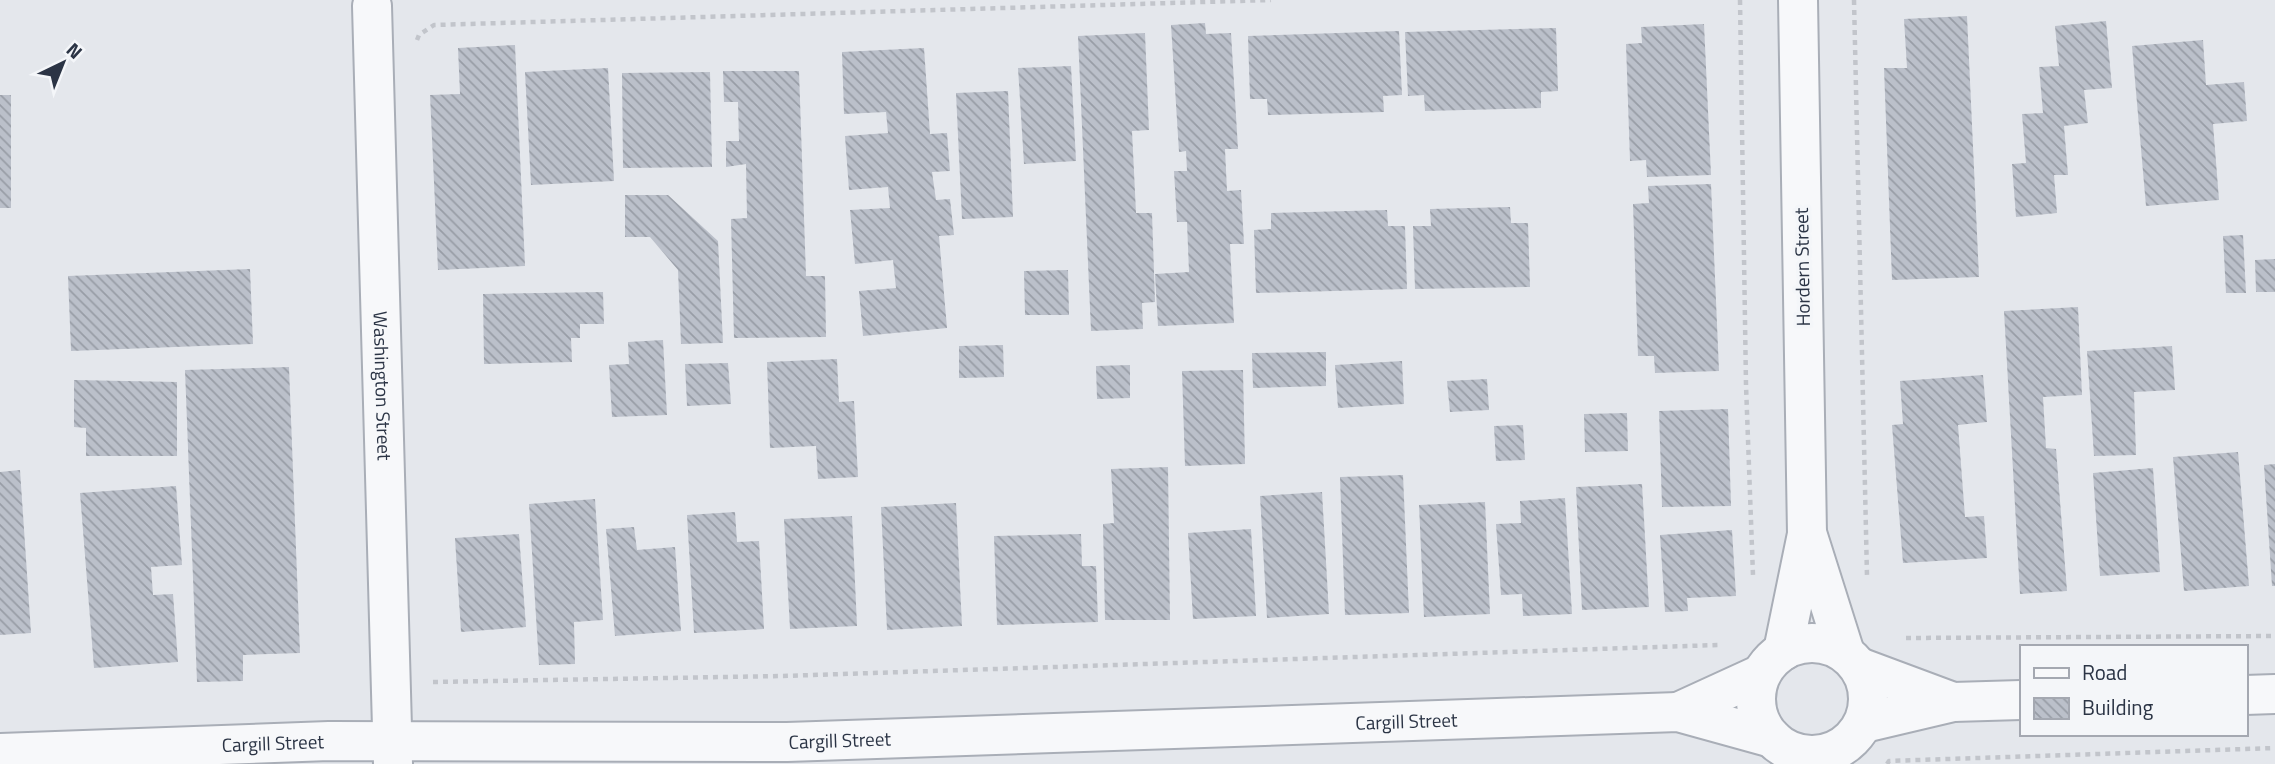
<svg xmlns="http://www.w3.org/2000/svg" width="2275" height="764" font-family="'Titillium Web',sans-serif">
	<style>
		.building { fill: url(#building-back-hatch) }
		.lines { fill: none; stroke-linecap: round; stroke-linejoin: round }
		.street-casing { stroke: #a9aeb7; stroke-width: 42 }
		.path { stroke: #c2c5cb; stroke-width: 4.5; stroke-dasharray: 5 5; stroke-linecap: butt }
		.street { stroke: #f7f8fa; stroke-width: 38 }
		.labels { text-anchor: middle; stroke-width: 7; stroke-linejoin: round; paint-order: stroke }
		.street-label { font-size: 19px; fill: #2b3445; stroke: #f4f6f9 }
	</style>
	<defs>
		<pattern id="building-back-hatch" width="6" height="6" patternUnits="userSpaceOnUse" patternTransform="scale(1.75)"><rect width="6" height="6" fill="#bbc0ca"/><path d="M-1 5l2 2M0 0l6 6M5-1l2 2" fill="none" stroke="#989da6"/></pattern>
	</defs>
	<rect width="100%" height="100%" fill="#e4e7ec"/>
	<g class="building">
		<path d="M 1967,16 L 1979,277 L 1892,280 L 1884,68 L 1907,68 L 1904,19 Z"/>
		<path d="M 2106,21 L 2112,88 L 2084,90 L 2088,123 L 2064,126 L 2068,175 L 2054,175 L 2057,213 L 2016,217 L 2012,164 L 2026,163 L 2022,114 L 2043,113 L 2039,67 L 2059,66 L 2055,26 Z"/>
		<path d="M 1205,23 L 1206,34 L 1231,33 L 1238,149 L 1225,149 L 1227,191 L 1241,190 L 1244,244 L 1230,244 L 1234,323 L 1158,326 L 1155,274 L 1189,272 L 1187,222 L 1177,222 L 1174,171 L 1187,171 L 1186,151 L 1179,152 L 1171,25 Z"/>
		<path d="M 1704,24 L 1711,175 L 1647,177 L 1646,160 L 1630,161 L 1626,44 L 1642,43 L 1641,27 Z"/>
		<path d="M 1556,28 L 1558,91 L 1541,92 L 1541,108 L 1425,111 L 1424,95 L 1408,96 L 1405,32 Z"/>
		<path d="M 1399,31 L 1402,95 L 1383,96 L 1384,112 L 1268,115 L 1267,99 L 1250,99 L 1248,36 Z"/>
		<path d="M 1145,33 L 1149,130 L 1132,131 L 1136,213 L 1152,213 L 1155,302 L 1142,303 L 1143,329 L 1091,331 L 1078,36 Z"/>
		<path d="M 2203,40 L 2206,85 L 2244,82 L 2247,121 L 2213,124 L 2219,200 L 2146,206 L 2132,46 Z"/>
		<path d="M 515,45 L 525,266 L 438,270 L 430,95 L 460,94 L 458,48 Z"/>
		<path d="M 924,48 L 930,134 L 947,133 L 950,171 L 932,172 L 936,200 L 950,199 L 954,235 L 939,236 L 947,328 L 863,336 L 859,291 L 896,288 L 893,260 L 855,264 L 850,210 L 890,208 L 888,187 L 849,190 L 845,136 L 888,133 L 886,112 L 844,114 L 842,52 Z"/>
		<path d="M 1071,66 L 1076,161 L 1024,164 L 1018,68 Z"/>
		<path d="M 608,68 L 614,181 L 531,185 L 525,72 Z"/>
		<path d="M 723,71 L 799,71 L 806,276 L 825,276 L 826,337 L 734,338 L 731,219 L 747,218 L 746,164 L 726,167 L 726,141 L 739,141 L 738,102 L 724,102 Z"/>
		<path d="M 710,72 L 712,167 L 623,168 L 622,73 Z"/>
		<path d="M 1008,91 L 1013,217 L 962,219 L 956,93 Z"/>
		<rect x="0" y="95" width="11" height="113"/>
		<path d="M 1711,184 L 1719,371 L 1655,373 L 1654,356 L 1638,356 L 1633,204 L 1649,203 L 1648,186 Z"/>
		<path d="M 625,195 L 668,195 L 718,241 L 723,343 L 681,344 L 678,270 L 650,237 L 625,237 Z"/>
		<path d="M 1510,207 L 1511,223 L 1528,223 L 1530,287 L 1415,289 L 1413,226 L 1431,226 L 1430,209 Z"/>
		<path d="M 1387,210 L 1388,226 L 1405,226 L 1407,289 L 1256,293 L 1254,230 L 1271,229 L 1271,213 Z"/>
		<path d="M 2243,235 L 2246,293 L 2226,293 L 2223,236 Z"/>
		<path d="M 2275,259 L 2275,292 L 2256,292 L 2255,260 Z"/>
		<path d="M 250,269 L 253,344 L 71,351 L 68,276 Z"/>
		<path d="M 1068,270 L 1069,315 L 1025,315 L 1024,271 Z"/>
		<path d="M 603,292 L 604,324 L 580,324 L 580,338 L 571,338 L 572,362 L 484,364 L 483,294 Z"/>
		<path d="M 2078,307 L 2082,395 L 2043,397 L 2046,448 L 2056,449 L 2067,591 L 2020,594 L 2004,311 Z"/>
		<path d="M 663,340 L 667,415 L 612,417 L 609,365 L 629,364 L 628,342 Z"/>
		<path d="M 1003,345 L 1004,377 L 959,378 L 959,346 Z"/>
		<path d="M 2172,346 L 2175,390 L 2134,392 L 2136,455 L 2094,456 L 2087,351 Z"/>
		<path d="M 1326,352 L 1326,386 L 1253,388 L 1252,353 Z"/>
		<path d="M 837,359 L 839,402 L 854,401 L 858,477 L 818,479 L 816,446 L 770,448 L 767,362 Z"/>
		<path d="M 1402,361 L 1404,404 L 1338,408 L 1335,365 Z"/>
		<path d="M 728,363 L 731,404 L 687,406 L 685,364 Z"/>
		<path d="M 1130,365 L 1130,398 L 1097,399 L 1096,366 Z"/>
		<path d="M 289,367 L 300,653 L 243,655 L 243,681 L 197,682 L 185,370 Z"/>
		<path d="M 1243,370 L 1245,464 L 1185,466 L 1182,371 Z"/>
		<path d="M 1983,375 L 1987,422 L 1958,425 L 1965,517 L 1984,516 L 1987,558 L 1903,563 L 1892,425 L 1903,424 L 1900,381 Z"/>
		<path d="M 1487,379 L 1489,410 L 1450,412 L 1447,381 Z"/>
		<path d="M 74,380 L 177,382 L 177,456 L 86,456 L 86,428 L 74,427 Z"/>
		<path d="M 1728,409 L 1731,506 L 1662,507 L 1659,411 Z"/>
		<path d="M 1627,413 L 1628,451 L 1585,452 L 1584,414 Z"/>
		<path d="M 1523,425 L 1525,460 L 1496,461 L 1494,426 Z"/>
		<path d="M 2238,452 L 2249,586 L 2184,591 L 2173,457 Z"/>
		<path d="M 2275,464 L 2275,586 L 2272,586 L 2264,465 Z"/>
		<path d="M 1168,467 L 1170,620 L 1105,620 L 1103,524 L 1114,523 L 1111,469 Z"/>
		<path d="M 2153,468 L 2160,572 L 2100,576 L 2093,473 Z"/>
		<path d="M 20,470 L 31,633 L 0,635 L 0,472 Z"/>
		<path d="M 1403,475 L 1409,613 L 1345,615 L 1340,477 Z"/>
		<path d="M 1642,484 L 1649,607 L 1582,610 L 1576,487 Z"/>
		<path d="M 176,486 L 182,565 L 151,567 L 153,595 L 173,594 L 178,662 L 94,668 L 80,493 Z"/>
		<path d="M 1322,492 L 1329,614 L 1267,618 L 1260,496 Z"/>
		<path d="M 1565,498 L 1572,614 L 1523,616 L 1522,594 L 1501,595 L 1496,524 L 1521,523 L 1520,501 Z"/>
		<path d="M 595,499 L 603,620 L 574,622 L 575,664 L 539,665 L 529,504 Z"/>
		<path d="M 1485,502 L 1490,614 L 1424,617 L 1419,505 Z"/>
		<path d="M 956,503 L 962,626 L 887,630 L 881,507 Z"/>
		<path d="M 735,512 L 737,542 L 759,541 L 764,629 L 694,633 L 687,515 Z"/>
		<path d="M 852,516 L 857,626 L 790,629 L 784,519 Z"/>
		<path d="M 634,527 L 637,550 L 675,547 L 681,631 L 615,636 L 606,529 Z"/>
		<path d="M 1251,529 L 1256,616 L 1193,619 L 1188,533 Z"/>
		<path d="M 1732,530 L 1736,596 L 1687,598 L 1688,611 L 1665,612 L 1660,535 Z"/>
		<path d="M 519,534 L 526,627 L 461,632 L 455,538 Z"/>
		<path d="M 1081,534 L 1082,566 L 1096,566 L 1098,622 L 997,625 L 994,536 Z"/>
	</g>
	<g class="lines">
		<defs>
			<g id="street">
				<path id="s1" d="M 372,6 L 393,764"/>
				<path d="M 1808,536 L 1845,653"/>
				<circle cx="1812" cy="699" r="56"/>
				<path d="M 1783,651 L 1807,534 L 1798,0"/>
				<path d="M 1859,667 L 1953,702"/>
				<path d="M 2245,695 L 2275,694"/>
				<path d="M 1678,712 L 1761,674"/>
				<path d="M 1864,723 L 1953,702 L 2021,700"/>
				<path id="s2" d="M 0,753 L 329,741 L 787,742 L 1678,712 L 1772,738"/>
			</g>
		</defs>
		<use href="#street" class="street-casing"/>
		<g class="path">
			<path d="M 1740,0 L 1746,385 L 1753,575"/>
			<path d="M 1854,0 L 1867,576"/>
			<path d="M 417,40 L 419,35 L 434,25 L 1271,0"/>
			<path d="M 1906,638 L 2275,636"/>
			<path d="M 433,682 L 783,676 L 1718,645"/>
			<path d="M 1887,764 L 1889,761 L 2275,748"/>
		</g>
		<use href="#street" class="street"/>
	</g>
	<g class="labels">
		<g class="street-label">
			<text transform="translate(1802 267) rotate(-91)" y="7">Hordern Street</text>
			<text dy="7" stroke="none"><textPath href="#s1" startOffset="380">Washington Street</textPath></text>
			<text dy="7" stroke="none"><textPath href="#s2" startOffset="1407">Cargill Street</textPath></text>
			<text dy="7" stroke="none"><textPath href="#s2" startOffset="840">Cargill Street</textPath></text>
			<text dy="7" stroke="none"><textPath href="#s2" startOffset="273">Cargill Street</textPath></text>
		</g>
	</g>
	<rect x="2020" y="645" width="228" height="91" fill="#f4f6f9" stroke="#a4a8b1" stroke-width="2"/>
	<rect x="2034" y="668" width="35" height="10" fill="#f7f8fa" stroke="#a4a8b1" stroke-width="2"/>
	<text x="2082" y="680" font-size="21" fill="#2b3445">Road</text>
	<rect x="2034" y="698" width="35" height="21" fill="url(#building-back-hatch)" stroke="#a4a8b1" stroke-width="2"/>
	<text x="2082" y="715" font-size="21" fill="#2b3445">Building</text>
	<g transform="translate(63 63) rotate(43)" stroke="#f4f6f9" stroke-width="5" paint-order="stroke">
	<path d="M0-5L12 26L0 18L-12 26Z" fill="#2b3445"/>
	<text y="-10" font-size="19" font-weight="bold" text-anchor="middle" fill="#2b3445">N</text>
	</g>
</svg>
